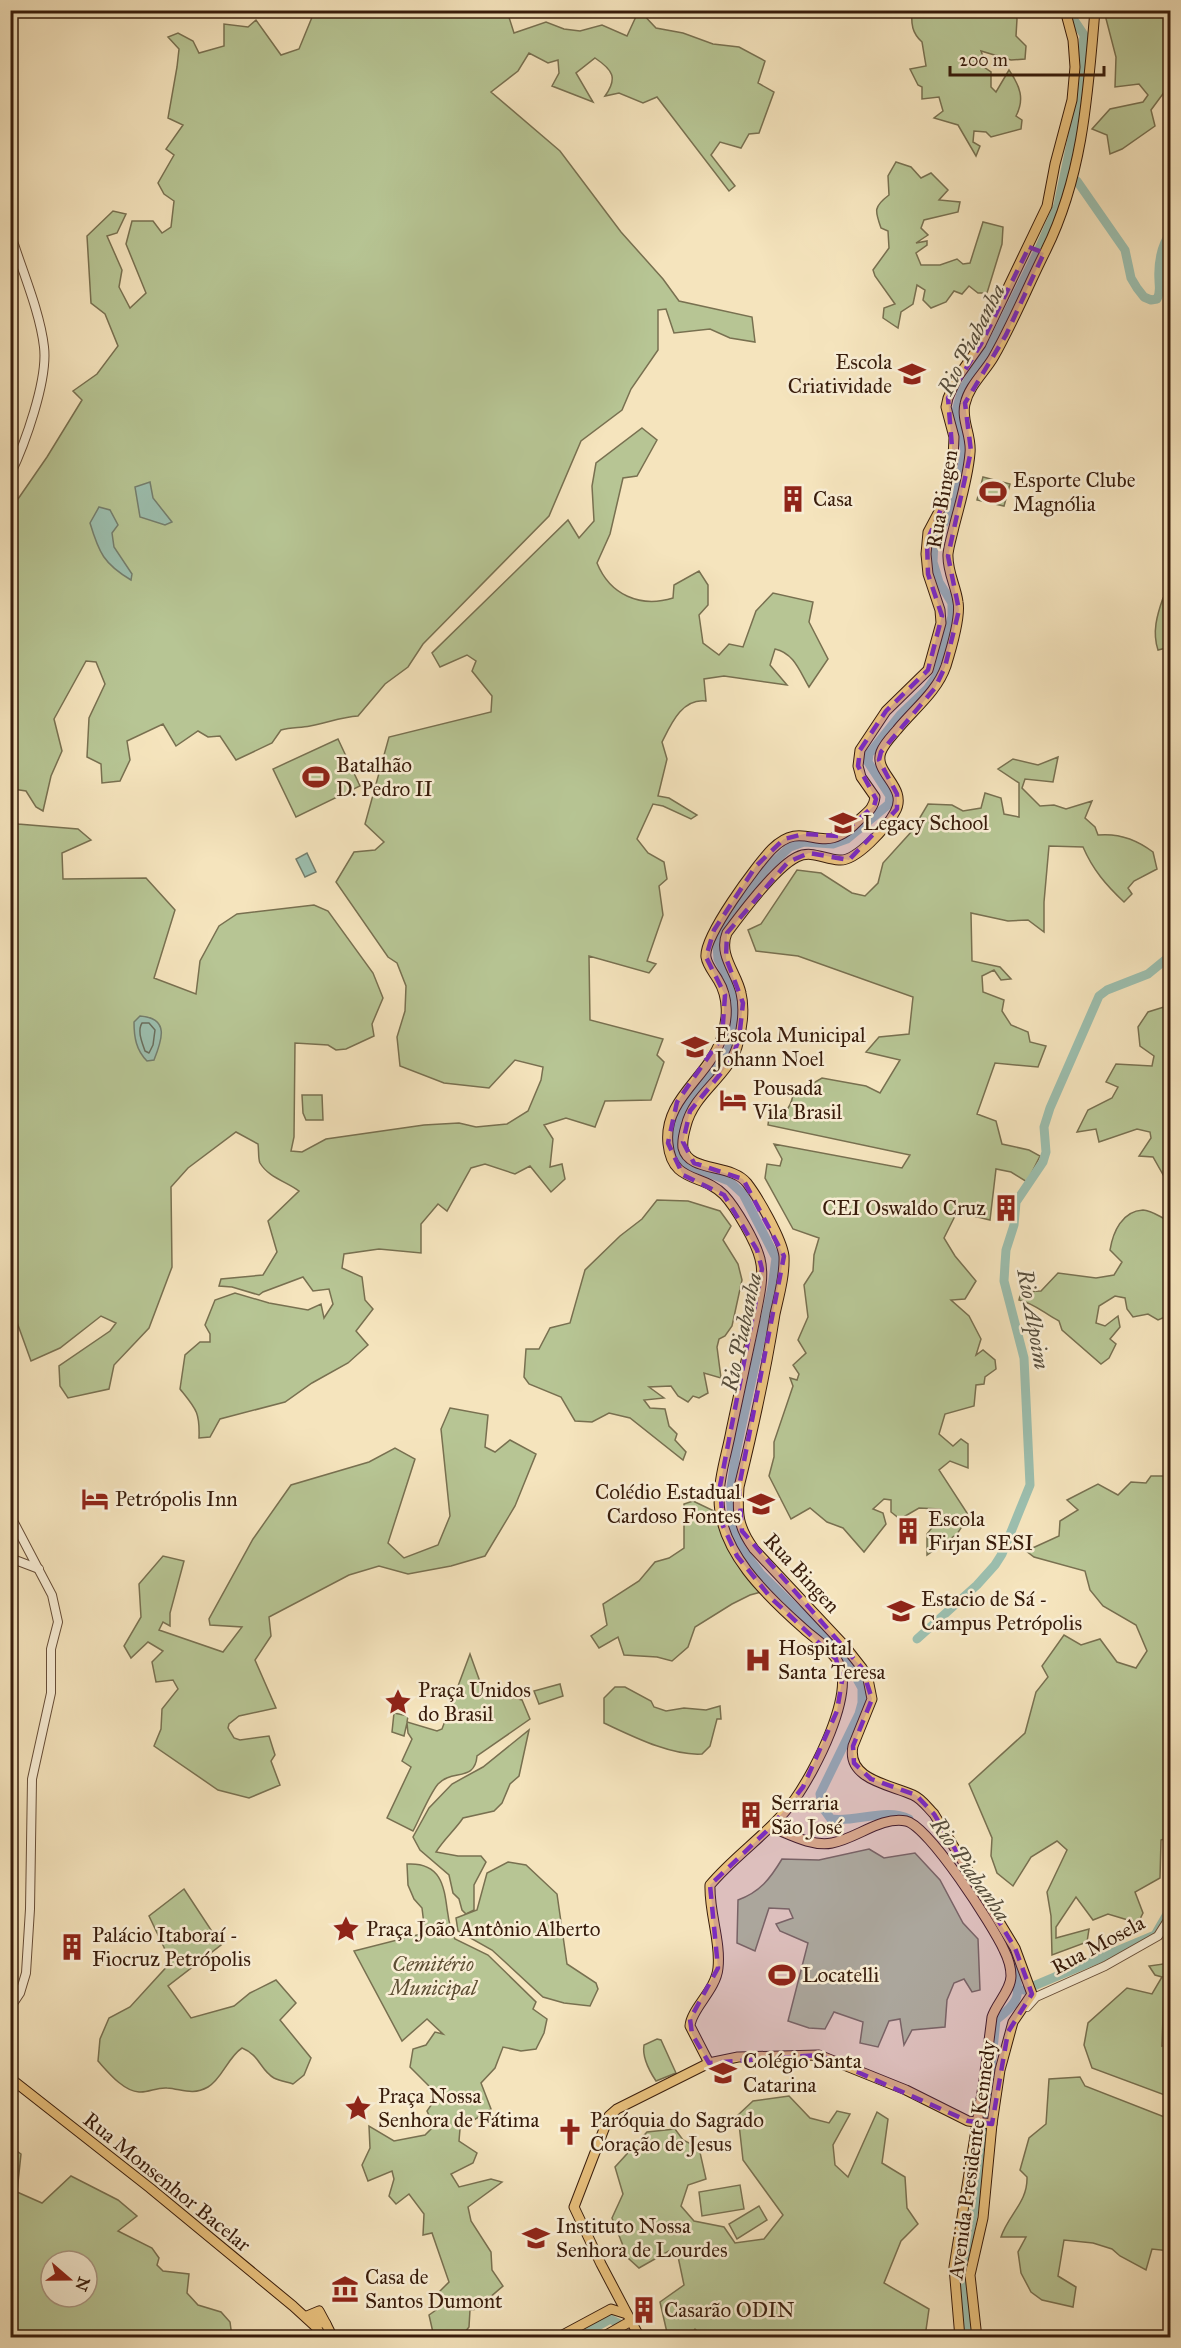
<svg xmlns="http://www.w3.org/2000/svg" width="1181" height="2348" font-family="'IM FELL Great Primer',serif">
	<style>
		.green { fill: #b7c594; stroke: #787050; stroke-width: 1.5; fill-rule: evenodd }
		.water { fill: #9cbfaf; stroke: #747e6d; stroke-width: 1.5 }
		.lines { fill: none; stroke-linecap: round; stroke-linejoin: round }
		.shore { stroke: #6a6e5d; stroke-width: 1.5 }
		.river { stroke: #9cbfaf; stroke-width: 9 }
		.minor-casing { stroke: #674e38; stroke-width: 10 }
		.major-casing { stroke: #381c0b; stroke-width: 11 }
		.minor { stroke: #f8edd4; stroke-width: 8 }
		.major { stroke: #eac27e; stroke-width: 9 }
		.marked { fill: #7b2cbf; fill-opacity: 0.2; stroke: #7b2cbf; stroke-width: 4.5; stroke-dasharray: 12 8; stroke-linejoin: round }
		.labels { text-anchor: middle; stroke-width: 5; stroke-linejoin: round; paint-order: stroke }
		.poi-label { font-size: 21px; fill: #381c0b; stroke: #f8edd4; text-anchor: start }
		.street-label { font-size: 21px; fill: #381c0b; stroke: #f8edd4 }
		.park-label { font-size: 21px; font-style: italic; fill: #5e4f34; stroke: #f8edd4 }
		.water-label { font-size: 22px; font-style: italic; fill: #564d3c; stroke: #f8edd4 }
	</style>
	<rect width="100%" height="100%" fill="#f5e4bd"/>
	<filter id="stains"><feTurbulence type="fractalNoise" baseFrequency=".00333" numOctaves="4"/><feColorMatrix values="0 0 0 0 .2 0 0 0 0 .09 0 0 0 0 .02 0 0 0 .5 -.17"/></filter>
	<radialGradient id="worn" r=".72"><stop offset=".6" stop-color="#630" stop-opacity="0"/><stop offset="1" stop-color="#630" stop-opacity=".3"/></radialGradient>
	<g class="green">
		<path d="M 315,10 L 507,11 L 514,33 L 546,22 L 564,29 L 580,31 L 602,25 L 627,36 L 639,10 L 656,28 L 683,33 L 713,44 L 739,47 L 765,61 L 758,83 L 774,92 L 759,133 L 749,134 L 741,148 L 720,142 L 711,155 L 735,186 L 729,191 L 657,97 L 643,103 L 619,93 L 605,96 C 618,78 613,70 595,58 L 576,73 L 593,102 L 552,86 L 559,73 L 558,60 L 548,63 L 529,53 L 518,71 L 491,92 L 560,151 L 621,232 L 663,279 L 679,301 L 752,317 L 755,342 L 730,338 L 710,329 L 674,333 L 666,309 L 658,310 L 658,350 L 631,389 L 622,410 L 581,441 L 549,516 L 423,644 L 408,667 L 385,684 L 358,716 C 341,717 327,723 310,726 C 300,728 291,727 281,730 L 272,743 L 236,760 L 220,736 L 208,737 L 198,731 L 176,746 L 163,724 L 127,741 L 130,760 L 120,781 L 102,783 L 101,764 L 87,757 L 89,718 L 105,684 L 96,662 L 86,661 L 54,719 L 62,751 L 51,776 L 43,811 L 36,807 L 26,791 L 13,789 L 11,791 L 10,501 L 18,499 L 47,457 L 82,400 L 73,391 L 97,374 L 118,346 L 105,314 L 91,303 L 87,236 L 113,211 L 126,214 L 117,233 L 107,236 L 122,270 L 119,287 L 130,308 L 146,293 L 126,244 L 132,221 L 153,221 L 162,233 L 171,227 L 174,201 L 164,194 L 158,183 L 174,155 L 166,149 L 183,125 L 168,118 L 177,67 L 179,49 L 168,37 L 178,33 L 193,41 L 199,53 L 224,46 L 224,24 L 248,27 L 256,20 L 281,55 L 299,49 Z"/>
		<path d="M 912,11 L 1013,11 L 1017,19 L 1016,36 L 1026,46 L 1025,59 L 1011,60 L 981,51 L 984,59 L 978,63 L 991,72 L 991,87 L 996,92 L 1009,70 C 1020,86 1025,99 1016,116 L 1022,120 L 1021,129 L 991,137 L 986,132 L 974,131 L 973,142 L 980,146 L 976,156 L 958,125 L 934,118 L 943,111 L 939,97 L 922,99 L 922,87 L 918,85 L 910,69 L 926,66 L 922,42 C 912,33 911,24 912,11 Z"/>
		<path d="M 1104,11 L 1170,11 L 1170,98 L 1165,91 L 1151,110 L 1155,126 L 1122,149 L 1110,154 L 1107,135 L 1092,129 L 1110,109 L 1143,102 L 1148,95 L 1139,84 L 1115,87 L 1116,57 Z"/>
		<path d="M 896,162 L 911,167 L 921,178 L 931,173 L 948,190 L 939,200 L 960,202 L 958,212 L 924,220 L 921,228 L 928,235 L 916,243 L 927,241 L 927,245 L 916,253 L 921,265 L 940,265 L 957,259 L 963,264 L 970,263 L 983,222 L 1003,227 L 1002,244 L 987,293 L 978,293 L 969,286 L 962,294 L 954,291 L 946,302 L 931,308 L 923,300 L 925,290 L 917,285 L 913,304 L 901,312 L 898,328 L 883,318 L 884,308 L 895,304 L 875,276 L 873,270 L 889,248 L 888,231 L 881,228 C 875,211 873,207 889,195 L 888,176 Z"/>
		<path d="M 642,428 L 657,440 L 637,476 L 623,478 L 610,534 L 597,563 C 610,595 640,608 673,598 L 674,585 L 699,571 L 708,585 L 708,605 L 699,615 L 703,643 L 719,655 L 729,644 L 743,647 L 756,611 L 773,593 L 813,602 L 809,622 L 828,659 L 809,687 C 800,672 794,653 775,649 L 770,665 L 787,685 L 724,676 L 704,679 L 706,701 C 682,698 671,724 662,742 L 667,759 L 658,796 L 669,798 L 697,815 L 691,819 L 663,806 L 653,804 L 637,839 L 648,853 L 664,862 L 667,879 L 659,886 L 663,915 L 647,961 L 656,964 L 649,973 L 589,956 L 590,1020 L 663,1039 L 657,1055 L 664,1062 L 651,1100 L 605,1101 L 595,1127 L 566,1118 L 544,1125 L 553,1139 L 550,1167 L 562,1164 L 565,1179 L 551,1192 L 530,1166 L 515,1174 L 485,1164 L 471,1168 L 447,1211 L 438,1204 L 421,1224 L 421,1253 L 379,1249 L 344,1254 L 342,1268 L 362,1277 L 365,1300 L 373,1309 L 356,1331 L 368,1345 L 348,1363 L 312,1383 L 285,1402 L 220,1419 L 210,1437 L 199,1438 C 200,1412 196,1409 180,1389 L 185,1355 L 200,1342 L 210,1342 L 210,1334 L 205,1325 L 215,1300 L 235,1293 L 269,1303 L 308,1310 L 321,1304 L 324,1318 L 333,1304 L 329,1289 L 313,1291 L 303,1277 L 263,1292 L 259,1295 L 232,1287 L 219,1286 L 221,1279 L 263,1275 L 277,1252 L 268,1221 L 299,1191 C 287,1182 268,1177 260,1163 C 258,1159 259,1150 258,1144 L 236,1132 L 188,1168 L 171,1187 L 172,1267 L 149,1328 L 114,1365 L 109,1389 L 68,1398 L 60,1386 L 59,1366 L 110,1331 L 116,1323 L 101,1316 L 60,1348 L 31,1361 L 10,1303 L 10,811 L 18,824 L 78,829 L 91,840 L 62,853 L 63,879 L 146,878 L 175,910 L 154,978 L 196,994 L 200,961 L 219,926 L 237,914 L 314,905 L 328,911 L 373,973 L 383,998 L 372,1024 L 374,1036 L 346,1049 L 336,1050 L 328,1045 L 295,1043 L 294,1137 L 291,1151 L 302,1152 L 326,1139 L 424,1125 L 459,1123 L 476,1127 L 507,1124 L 528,1111 L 541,1080 L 543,1067 L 515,1060 L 489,1088 L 444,1083 L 400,1066 L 397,1037 L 405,1011 L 406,986 L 397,963 L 388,957 L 336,882 L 354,852 L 375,850 L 384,842 L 365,824 L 389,737 L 491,712 L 492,696 L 472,671 L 476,661 L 467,655 L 440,667 L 432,653 L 568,520 L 579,538 L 594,521 L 592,486 L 596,463 Z"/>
		<path d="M 983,477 L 1010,484 L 1004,506 L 977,500 Z"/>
		<path d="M 1170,595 L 1170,647 L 1158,650 C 1152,632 1157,615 1163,598 Z"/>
		<path d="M 338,739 L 360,786 L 296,817 L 273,769 Z"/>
		<path d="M 1058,757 L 1053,782 L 1025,779 L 1022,788 L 1040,806 L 1054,805 L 1066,809 L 1092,801 L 1085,818 L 1095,827 L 1098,835 C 1119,833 1136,839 1153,852 L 1157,869 L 1134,881 L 1128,888 L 1132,894 L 1124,902 C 1106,885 1093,870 1083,847 L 1049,846 L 1044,902 L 1044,932 L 1028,920 L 1008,921 L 971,913 L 972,961 L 1000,967 L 1011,979 L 1001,980 L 994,970 L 982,976 L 983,992 L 1004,1000 L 1002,1011 L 1011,1025 L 1028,1032 L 1030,1042 L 1046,1046 L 1038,1067 L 995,1063 L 977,1114 L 996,1121 L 1002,1144 L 1029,1150 L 1040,1156 L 1027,1182 L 1011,1172 L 996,1169 L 990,1220 L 957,1212 L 944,1238 L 955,1256 L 976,1281 L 965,1299 L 951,1300 L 969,1316 L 981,1339 L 976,1355 L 983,1350 L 995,1360 L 996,1369 L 985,1377 L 984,1384 L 976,1385 L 974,1406 L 945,1414 L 939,1434 L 953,1446 L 961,1439 L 968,1444 L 968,1468 L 950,1461 L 939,1470 L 969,1516 L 957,1534 L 927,1555 L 927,1534 L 942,1515 L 940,1509 L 919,1508 L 900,1519 L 891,1512 L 891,1500 L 884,1499 L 873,1509 L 883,1513 L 886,1524 L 864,1552 L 843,1528 L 827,1522 L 810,1508 L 791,1519 L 769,1476 L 774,1457 L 774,1442 L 793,1386 L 790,1378 L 797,1380 L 799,1374 L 793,1365 L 806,1353 L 798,1340 L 808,1317 L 804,1285 L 813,1271 L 814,1255 L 819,1238 L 793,1229 L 765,1178 L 767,1164 L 780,1166 L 782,1159 L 774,1144 L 902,1168 L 910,1155 L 768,1125 L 769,1117 C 784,1114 790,1111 793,1095 L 822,1078 L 866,1086 L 880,1093 L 900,1060 L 866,1052 L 879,1037 L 909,1034 L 913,997 L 798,956 L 756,951 L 748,930 L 761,924 L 797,870 L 821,873 L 852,893 L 865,896 L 878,883 L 883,863 L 912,831 L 928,804 L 952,805 L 963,811 L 981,808 L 985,793 L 1001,798 L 1004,814 L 1019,817 L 1019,783 L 998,769 L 1013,759 L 1038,765 Z"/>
		<path d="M 1167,1006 L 1170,1007 L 1170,1187 L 1153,1157 L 1139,1156 L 1151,1138 L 1150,1132 L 1137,1129 L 1099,1142 L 1096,1129 L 1077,1132 L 1088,1110 L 1112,1098 L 1118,1087 L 1106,1082 L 1116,1064 L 1152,1066 L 1154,1056 L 1140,1046 L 1138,1027 L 1148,1012 Z"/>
		<path d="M 302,1095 L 322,1095 L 323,1120 L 306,1120 L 303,1113 Z"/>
		<path d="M 657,1200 L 688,1201 L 720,1211 L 731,1226 L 723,1240 L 738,1264 L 742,1280 L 732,1326 L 725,1336 L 719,1339 L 717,1347 L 721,1378 L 704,1373 L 708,1393 L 699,1398 L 693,1396 L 688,1402 L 678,1396 L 671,1386 L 649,1387 L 664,1398 L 644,1400 L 650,1408 L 665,1409 L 669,1426 L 677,1434 L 675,1440 L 686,1452 L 683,1460 L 630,1418 L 609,1413 L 592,1422 L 575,1421 L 561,1397 L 529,1384 L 524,1377 L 526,1349 L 539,1349 L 550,1328 L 570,1323 L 585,1270 L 620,1236 L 642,1219 Z"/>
		<path d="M 1170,1205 L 1170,1315 L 1158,1320 L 1148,1314 L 1133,1317 L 1127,1309 L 1125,1298 L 1115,1296 L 1099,1306 L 1096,1323 L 1105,1326 L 1118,1316 L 1120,1327 L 1110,1339 L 1116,1344 L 1109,1358 L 1101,1364 L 1062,1330 L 1059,1321 C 1045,1314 1034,1303 1019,1300 L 1021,1292 L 1041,1291 L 1058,1273 L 1096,1278 L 1114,1275 L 1122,1262 L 1110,1250 C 1113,1232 1122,1211 1143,1210 C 1150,1210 1159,1216 1165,1219 Z"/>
		<path d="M 450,1408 L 488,1415 L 485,1447 L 495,1452 L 510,1440 L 536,1454 L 515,1506 L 485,1556 L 451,1566 L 408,1574 L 379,1566 L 349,1575 L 269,1617 L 271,1636 L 255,1660 L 276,1708 L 239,1716 L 229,1724 L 228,1728 L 234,1738 L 240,1740 L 269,1736 L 275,1755 L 271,1761 L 280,1785 L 249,1798 L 218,1790 L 154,1746 L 161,1729 L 162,1709 L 178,1689 L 173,1680 L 156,1682 L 152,1662 L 163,1651 L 148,1642 L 131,1658 L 124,1646 L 141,1617 L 139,1584 L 163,1556 L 184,1561 L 170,1613 L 170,1626 L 163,1622 L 159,1630 L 223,1652 L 242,1627 L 210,1625 L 209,1619 L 253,1539 L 291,1485 L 369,1462 L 395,1448 L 415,1459 L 388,1543 L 404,1558 L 438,1545 L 450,1516 L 441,1429 Z"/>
		<path d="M 1151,1476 L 1170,1476 L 1170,1837 L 1161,1840 L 1160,1878 L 1135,1892 L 1143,1913 L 1138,1923 L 1108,1914 L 1093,1920 L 1076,1897 L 1056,1927 L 1056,1938 L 1089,1929 L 1087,1942 L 1052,1955 L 1051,1916 L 1047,1892 L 1067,1850 L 1057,1841 L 1031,1857 L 1013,1886 L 997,1873 L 991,1856 L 992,1838 L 969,1784 L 1025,1733 L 1036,1692 L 1048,1677 L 1042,1666 L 1064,1635 L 1081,1645 L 1100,1639 L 1117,1662 L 1136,1668 L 1147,1651 L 1136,1625 L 1103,1606 L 1090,1590 L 1085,1571 L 1034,1557 L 1026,1551 L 1059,1536 L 1060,1521 L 1078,1510 L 1067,1500 L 1098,1484 L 1118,1495 L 1131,1482 L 1146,1483 Z"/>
		<path d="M 693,1501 L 714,1511 L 728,1549 L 761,1592 L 750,1595 L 732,1604 L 695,1627 L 688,1647 L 672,1661 L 657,1657 L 624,1655 L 618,1637 L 599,1648 L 591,1636 L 607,1625 L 603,1604 L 639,1581 L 655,1562 L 669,1558 L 684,1548 L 684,1504 Z"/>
		<path d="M 470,1654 L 483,1690 L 522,1700 L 530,1719 L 477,1756 C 475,1782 452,1769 438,1784 C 429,1795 420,1818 413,1831 L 387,1818 L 411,1767 L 402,1761 L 412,1739 L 408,1733 L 407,1723 L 404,1736 L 392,1732 L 394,1713 L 408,1716 L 407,1722 L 437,1731 L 442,1729 Z"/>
		<path d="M 560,1684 L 563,1696 L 539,1704 L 534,1691 Z"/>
		<path d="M 615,1687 L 625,1687 L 651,1701 L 654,1707 L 666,1711 L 684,1708 L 706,1710 L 720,1706 L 721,1719 L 717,1719 L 710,1746 L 702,1754 C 671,1756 632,1736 604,1723 L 604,1698 Z"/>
		<path d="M 529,1730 L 519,1776 L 510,1784 L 502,1803 L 494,1811 L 463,1818 C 455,1830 444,1839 436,1852 L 458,1856 L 481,1856 L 486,1862 L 474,1885 L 474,1910 L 466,1914 L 462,1910 L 459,1899 L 453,1893 L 449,1875 L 420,1850 L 413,1837 L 429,1808 L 452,1784 L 483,1767 Z"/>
		<path d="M 869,1849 L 884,1858 L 915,1853 L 940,1880 L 963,1923 L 978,1939 L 980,1990 L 972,1992 L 964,1979 L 954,1983 L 947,2000 L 945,2027 L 912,2030 L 904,2045 L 900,2019 L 889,2021 L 878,2047 L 860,2043 L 863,2022 L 834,2012 L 825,2029 L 809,2028 L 788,2021 L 808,1943 L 780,1931 L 776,1924 L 793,1918 L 789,1909 L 769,1908 L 755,1951 L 737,1943 L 738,1900 C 760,1892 770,1879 782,1859 L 819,1860 Z"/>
		<path d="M 508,1862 L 526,1865 L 557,1894 L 567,1964 L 596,1983 L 598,1989 L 590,2006 L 564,2003 L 543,1997 L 492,1950 L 458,1931 L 456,1918 L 477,1910 L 487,1873 Z"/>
		<path d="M 407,1864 C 457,1861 440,1915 455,1939 L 488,1955 L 536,2002 L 533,2009 L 547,2019 L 544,2033 L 536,2049 L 521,2051 L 503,2047 L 495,2068 L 481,2083 L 491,2109 L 460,2129 L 459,2141 L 477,2153 L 473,2163 L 451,2174 L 459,2187 L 491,2179 L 502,2182 L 468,2207 L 471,2221 L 491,2252 L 492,2270 L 503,2286 L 488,2299 L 484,2308 L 470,2310 L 469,2327 L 461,2337 L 434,2337 L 429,2315 L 446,2303 L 439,2292 L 449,2282 L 432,2233 L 423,2235 L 424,2214 L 409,2194 L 396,2204 L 389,2196 L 394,2179 L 392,2171 L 368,2181 L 362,2165 L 370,2148 L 369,2126 L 394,2141 L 425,2135 L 434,2126 L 427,2111 L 438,2095 L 410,2067 L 413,2049 L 426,2045 L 435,2032 L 443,2034 L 427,2019 L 402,2041 L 354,1951 L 425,1933 L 422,1908 L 414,1899 L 408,1885 Z"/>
		<path d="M 184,1889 L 221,1945 L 168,1986 L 191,2018 L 234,2006 L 250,1993 L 276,1980 L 296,2003 L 280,2020 L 311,2058 L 304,2075 L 293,2084 C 287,2082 280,2081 274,2078 C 260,2070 260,2055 242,2048 C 228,2057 222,2079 208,2087 C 192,2096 182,2089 167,2088 C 157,2087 148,2093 139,2092 C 123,2091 108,2072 98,2061 L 100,2039 L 109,2018 L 130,2007 L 171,1962 L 149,1916 Z"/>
		<path d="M 1170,1963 L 1170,1979 L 1164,1988 L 1162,2046 L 1170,2044 L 1170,2097 L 1092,2068 L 1084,2045 L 1088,2023 L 1127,1988 L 1152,1994 L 1162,1977 L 1155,1975 L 1149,1966 Z"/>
		<path d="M 657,2039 L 661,2040 L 676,2073 L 656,2081 C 650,2072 642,2057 644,2045 Z"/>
		<path d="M 1080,2077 L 1085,2086 L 1167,2118 L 1170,2109 L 1170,2176 L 1167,2179 L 1170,2188 L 1170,2251 L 1152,2249 L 1146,2270 L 1120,2256 L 1112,2249 L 1093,2243 L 1064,2240 L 1058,2276 L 1076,2287 L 1073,2307 L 1042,2300 L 1031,2292 L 1021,2273 L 1018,2252 L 1026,2237 L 1001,2237 C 1008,2215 1028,2202 1027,2177 L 1020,2170 L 1029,2138 L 1046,2124 L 1049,2079 Z"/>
		<path d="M 789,2096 L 810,2118 L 829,2123 L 837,2111 L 850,2114 L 833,2145 L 835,2165 L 848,2177 L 877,2112 L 888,2119 L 882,2163 L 905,2177 L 907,2208 L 918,2224 L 901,2241 L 884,2283 L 929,2309 L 925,2337 L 705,2338 L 695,2329 L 689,2337 L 668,2337 L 660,2302 L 684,2285 L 676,2247 L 639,2268 L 628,2258 L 612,2218 L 623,2194 L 615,2167 L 647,2132 L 675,2129 L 683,2140 L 699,2148 L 706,2179 L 688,2185 L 681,2206 L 694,2221 L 724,2227 L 735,2243 L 764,2239 L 783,2215 L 743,2160 L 738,2115 L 753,2101 Z"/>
		<path d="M 10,2146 L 21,2154 L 17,2192 L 42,2203 L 71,2176 L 118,2200 L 137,2216 L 118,2231 L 152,2248 L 159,2258 L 157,2265 L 163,2271 L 189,2274 L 187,2293 L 198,2305 L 221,2312 L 230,2322 L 232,2337 L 11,2337 ZM 51,2261 L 87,2261 L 87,2297 L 51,2297 Z"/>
		<path d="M 740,2185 L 744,2209 L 702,2216 L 699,2192 Z"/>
		<path d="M 759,2206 L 767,2220 L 737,2239 L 729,2224 Z"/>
	</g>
	<g class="water">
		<path d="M 150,482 L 153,498 L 172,522 L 165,525 L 140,517 L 135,487 Z"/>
		<path d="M 99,507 L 110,510 L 118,525 L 112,533 L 114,547 L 132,574 L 131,580 C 104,564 99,553 90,523 Z"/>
		<path d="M 307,853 L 316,872 L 305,877 L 296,859 Z"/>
		<path d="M 140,1016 C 170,1018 162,1040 154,1060 L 147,1061 C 136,1050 134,1037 134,1022 Z"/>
	</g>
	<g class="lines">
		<path class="shore" d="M 142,1023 L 149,1023 L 155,1030 L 153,1045 L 149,1053 L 145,1051 C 142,1042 137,1031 142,1023 Z"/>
		<g class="river">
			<path d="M 1068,178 L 1077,181 L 1125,250 L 1131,278 L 1137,288 L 1144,297 L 1151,300 L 1157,299 C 1161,292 1159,287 1159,280 C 1158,265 1161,245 1170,234"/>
			<path d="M 917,1639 L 977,1585 L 995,1565 L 1002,1554 L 1030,1485 L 1024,1358 L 1004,1281 L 1005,1264 L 1006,1250 L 1014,1225 L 1016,1202 L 1043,1162 L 1046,1152 L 1044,1127 L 1050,1108 L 1099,996 L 1107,990 L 1148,974 L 1170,956"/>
			<path d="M 909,1819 C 886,1807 856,1823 831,1819 L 823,1808 L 820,1794 L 859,1714 L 862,1703 L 862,1688 L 848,1663 L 821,1633 L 761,1574 L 741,1548 L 733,1529 L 730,1494 L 736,1452 L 772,1287 L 776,1258 L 743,1194 L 729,1181 L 688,1165 L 678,1153 L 676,1132 L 681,1113 L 728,1052 L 735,1018 L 734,991 L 718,959 L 717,945 L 721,932 L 766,869 L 790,847 L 804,842 L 833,844 L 847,839 L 889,804 L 890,796 L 868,762 L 869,754 L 900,715 L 927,689 L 937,675 L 952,616 L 952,603 L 939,582 L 933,562 L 934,540 L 946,520 L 959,484 L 965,451 L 956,411 L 962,390 L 994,340 L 1038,251 L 1058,205 L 1078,110 L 1084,35 L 1072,17 L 1059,10"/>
			<path d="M 1024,1990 L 1155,1935 L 1170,1909"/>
			<path d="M 577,2338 L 610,2319 L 618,2323 L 626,2338"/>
			<path d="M 969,2338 L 962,2280 L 964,2266 L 980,2176 L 996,2020 C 1019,2002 1022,1996 1013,1966"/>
		</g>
		<defs>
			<g id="minor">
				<path d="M 10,232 C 21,268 40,311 44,347 C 48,380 25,444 10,475"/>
				<path d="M 10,1515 L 52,1595 L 58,1622 L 51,1649 L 51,1693 L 32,1779 L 30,1909 L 26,1973 L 20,1993 L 10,2008"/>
				<path d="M 10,1558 L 39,1569"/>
				<path d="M 1027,2007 L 1036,1997 L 1105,1966 L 1158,1936 L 1170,1917"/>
			</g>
			<g id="major">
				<path d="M 771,1827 C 789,1834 812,1847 832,1843 C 856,1839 881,1816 906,1821 C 929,1826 993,1926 1004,1950 C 1008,1958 1011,1967 1011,1976 C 1011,1990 996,2004 992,2017 L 984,2080 L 954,2267 L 960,2338"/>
				<path d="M 709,2063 L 690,2026 C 691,2009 716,1990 718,1968 C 721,1941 709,1913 710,1885 C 736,1854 771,1832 795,1799 C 814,1772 856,1693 838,1662 C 831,1649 815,1639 804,1629 C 767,1596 718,1551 719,1497 C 719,1476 727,1453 731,1431 C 739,1394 747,1357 755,1319 C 758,1301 765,1278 760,1259 C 756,1242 736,1208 724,1195 C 703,1173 672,1184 668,1144 C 663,1099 708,1078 721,1039 C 728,1020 729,998 718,980 C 714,973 707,965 706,957 C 703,937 757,864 772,849 C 800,821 816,848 840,835 C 848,832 855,824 861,818 C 869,811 874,807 875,797 L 861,777 L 858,766 L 860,750 L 886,711 L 928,670 L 941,623 L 940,610 L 928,574 L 926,554 L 928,532 L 944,502 L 953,459 L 954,437 L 946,407 L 948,398 L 957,378 L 981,344 L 1047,206 L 1055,164 L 1072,100 L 1075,67 L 1073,40 L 1065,10"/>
				<path d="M 10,2078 L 150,2188 L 293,2306 L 317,2328 L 322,2338"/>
				<path d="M 307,2316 L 319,2311 L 326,2324"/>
				<path d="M 309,2317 L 326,2324 L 333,2338"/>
				<path d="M 557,2338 L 611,2309 L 627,2314"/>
				<path d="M 601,2338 L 631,2321"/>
				<path d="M 640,2338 L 601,2264 L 574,2207 L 609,2116 L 617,2109 L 709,2063 L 738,2057 L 819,2055 L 906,2090 L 968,2121 L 992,2124"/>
				<path d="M 977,2338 L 970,2275 L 983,2218 L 992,2124 L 1000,2070 L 1013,2022 L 1032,1994 L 1015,1948 L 934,1814 C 928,1808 921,1798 913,1795 C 892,1785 846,1780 853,1746 L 872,1699 L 868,1679 L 862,1668 L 844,1645 L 754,1549 C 738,1527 737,1514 739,1487 C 753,1430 766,1372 775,1314 C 779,1296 785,1275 784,1256 C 782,1239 758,1197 747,1183 C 731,1163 689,1173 683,1148 C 682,1141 684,1133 686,1126 C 694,1093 727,1078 737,1047 C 742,1031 745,1009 741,993 C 737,973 718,955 727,933 C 741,914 776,867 797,857 C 811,850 824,859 839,860 C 856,862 887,827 895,812 C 909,787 873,773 881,752 C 884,744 891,737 897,730 C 914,709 937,692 946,666 C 951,650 961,617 958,602 C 956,586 947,571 948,554 C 949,545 952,536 954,527 C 960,503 968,478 970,453 C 972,436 961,420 965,404 C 969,386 984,373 993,358 C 1013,323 1028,286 1046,250 C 1083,175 1088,93 1095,10"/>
			</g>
		</defs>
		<use href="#minor" class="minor-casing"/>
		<use href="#major" class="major-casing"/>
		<use href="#minor" class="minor"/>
		<use href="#major" class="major"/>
	</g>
	<path class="marked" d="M 1029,247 L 1044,253 L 1006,335 L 965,403 L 971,451 L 948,556 L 959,610 L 945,667 L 935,688 L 881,752 L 879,760 L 897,794 L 897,809 L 849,860 L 809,853 L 788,862 L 727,933 L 726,958 L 743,1003 L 739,1039 L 731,1061 L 690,1111 L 683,1142 L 694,1163 L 743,1179 L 784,1256 L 739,1487 L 742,1531 L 862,1668 L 872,1699 L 853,1746 L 854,1763 L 871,1779 L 916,1795 L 934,1814 L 1015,1948 L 1032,1994 L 1008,2032 L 992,2124 L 968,2121 L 819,2055 L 709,2063 L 692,2034 L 690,2019 L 718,1968 L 710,1885 L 771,1827 L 803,1787 L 837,1711 L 842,1681 L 836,1659 L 771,1598 L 737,1556 L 723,1526 L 720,1486 L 762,1269 L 757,1250 L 724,1195 L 683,1175 L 668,1143 L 677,1102 L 722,1037 L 725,995 L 706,957 L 714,930 L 756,866 L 784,839 L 804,834 L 839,836 L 874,806 L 876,799 L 858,766 L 860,750 L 886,711 L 928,670 L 942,616 L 928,574 L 927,541 L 944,502 L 953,459 L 948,398 L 981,344 Z"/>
	<defs>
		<symbol id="school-bare" viewBox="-9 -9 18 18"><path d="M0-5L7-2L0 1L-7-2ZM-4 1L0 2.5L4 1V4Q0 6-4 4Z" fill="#8f2418" stroke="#f8edd4" stroke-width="2.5" paint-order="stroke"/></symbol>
		<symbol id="stadium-bare" viewBox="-9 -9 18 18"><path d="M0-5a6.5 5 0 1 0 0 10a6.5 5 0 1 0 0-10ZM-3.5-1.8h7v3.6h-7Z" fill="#8f2418" stroke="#f8edd4" stroke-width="2.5" paint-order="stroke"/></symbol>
		<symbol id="building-bare" viewBox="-9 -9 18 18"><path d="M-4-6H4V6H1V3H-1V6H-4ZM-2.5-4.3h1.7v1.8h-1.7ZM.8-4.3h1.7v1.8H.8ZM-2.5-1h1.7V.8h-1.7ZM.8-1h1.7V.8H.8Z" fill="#8f2418" stroke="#f8edd4" stroke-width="2.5" paint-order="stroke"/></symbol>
		<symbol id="hotel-bare" viewBox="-9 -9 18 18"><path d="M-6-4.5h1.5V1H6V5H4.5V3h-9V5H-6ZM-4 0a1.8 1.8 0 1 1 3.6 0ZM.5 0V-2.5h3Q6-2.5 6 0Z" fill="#8f2418" stroke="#f8edd4" stroke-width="2.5" paint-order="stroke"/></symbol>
		<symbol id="university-bare" viewBox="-9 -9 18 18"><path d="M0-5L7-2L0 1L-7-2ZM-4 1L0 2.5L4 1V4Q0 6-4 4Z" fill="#8f2418" stroke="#f8edd4" stroke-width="2.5" paint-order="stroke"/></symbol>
		<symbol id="hospital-bare" viewBox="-9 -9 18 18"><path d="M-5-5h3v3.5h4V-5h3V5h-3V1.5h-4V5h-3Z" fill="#8f2418" stroke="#f8edd4" stroke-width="2.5" paint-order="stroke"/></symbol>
		<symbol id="sight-bare" viewBox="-9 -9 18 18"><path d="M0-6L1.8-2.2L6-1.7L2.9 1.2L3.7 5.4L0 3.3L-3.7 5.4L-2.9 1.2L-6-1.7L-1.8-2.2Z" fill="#8f2418" stroke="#f8edd4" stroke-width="2.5" paint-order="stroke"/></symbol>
		<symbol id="church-bare" viewBox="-9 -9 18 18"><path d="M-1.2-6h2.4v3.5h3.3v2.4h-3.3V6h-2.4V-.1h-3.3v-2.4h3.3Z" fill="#8f2418" stroke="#f8edd4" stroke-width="2.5" paint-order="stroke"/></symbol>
		<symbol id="museum-bare" viewBox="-9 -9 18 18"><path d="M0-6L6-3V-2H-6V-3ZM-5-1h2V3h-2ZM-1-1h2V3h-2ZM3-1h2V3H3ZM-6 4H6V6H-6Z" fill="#8f2418" stroke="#f8edd4" stroke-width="2.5" paint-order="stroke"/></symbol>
	</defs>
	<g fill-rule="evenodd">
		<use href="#school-bare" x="893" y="355" width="38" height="38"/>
		<use href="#stadium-bare" x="974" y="473" width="38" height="38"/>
		<use href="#building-bare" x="774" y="480" width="38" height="38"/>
		<use href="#stadium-bare" x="297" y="758" width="38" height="38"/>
		<use href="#school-bare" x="824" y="804" width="38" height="38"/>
		<use href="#school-bare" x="676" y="1028" width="38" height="38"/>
		<use href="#hotel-bare" x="714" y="1081" width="38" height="38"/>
		<use href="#building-bare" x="987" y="1189" width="38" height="38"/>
		<use href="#hotel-bare" x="76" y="1480" width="38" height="38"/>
		<use href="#school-bare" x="742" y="1485" width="38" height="38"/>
		<use href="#building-bare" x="889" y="1512" width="38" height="38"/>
		<use href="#university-bare" x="882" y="1592" width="38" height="38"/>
		<use href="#hospital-bare" x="739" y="1641" width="38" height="38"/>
		<use href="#sight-bare" x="379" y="1683" width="38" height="38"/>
		<use href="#building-bare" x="732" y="1796" width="38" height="38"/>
		<use href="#sight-bare" x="327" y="1910" width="38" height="38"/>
		<use href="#building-bare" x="53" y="1928" width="38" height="38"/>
		<use href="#stadium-bare" x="763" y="1956" width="38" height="38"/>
		<use href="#school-bare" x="704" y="2054" width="38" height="38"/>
		<use href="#sight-bare" x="339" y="2089" width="38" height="38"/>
		<use href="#church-bare" x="551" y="2113" width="38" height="38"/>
		<use href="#school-bare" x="517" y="2219" width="38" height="38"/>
		<use href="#museum-bare" x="326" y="2270" width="38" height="38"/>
		<use href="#building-bare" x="625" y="2291" width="38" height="38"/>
	</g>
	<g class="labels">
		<g class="poi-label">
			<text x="892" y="369" text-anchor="end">Escola<tspan x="892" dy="24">Criatividade</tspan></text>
			<text x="1013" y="487">Esporte Clube<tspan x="1013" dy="24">Magnólia</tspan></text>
			<text x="813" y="506">Casa</text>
			<text x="336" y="772">Batalhão<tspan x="336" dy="24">D. Pedro II</tspan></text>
			<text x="863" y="830">Legacy School</text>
			<text x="715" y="1042">Escola Municipal<tspan x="715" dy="24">Johann Noel</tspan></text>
			<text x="753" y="1095">Pousada<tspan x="753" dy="24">Vila Brasil</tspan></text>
			<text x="986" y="1215" text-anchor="end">CEI Oswaldo Cruz</text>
			<text x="741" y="1499" text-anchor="end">Colédio Estadual<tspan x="741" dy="24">Cardoso Fontes</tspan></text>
			<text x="115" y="1506">Petrópolis Inn</text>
			<text x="928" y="1526">Escola<tspan x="928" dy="24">Firjan SESI</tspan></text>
			<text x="921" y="1606">Estacio de Sá -<tspan x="921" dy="24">Campus Petrópolis</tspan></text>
			<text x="778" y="1655">Hospital<tspan x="778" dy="24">Santa Teresa</tspan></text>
			<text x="418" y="1697">Praça Unidos<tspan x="418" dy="24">do Brasil</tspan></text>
			<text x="771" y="1810">Serraria<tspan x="771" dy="24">São José</tspan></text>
			<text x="366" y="1936">Praça João Antônio Alberto</text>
			<text x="92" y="1942">Palácio Itaboraí -<tspan x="92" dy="24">Fiocruz Petrópolis</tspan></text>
			<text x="802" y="1982">Locatelli</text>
			<text x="743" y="2068">Colégio Santa<tspan x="743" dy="24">Catarina</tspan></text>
			<text x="378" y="2103">Praça Nossa<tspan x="378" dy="24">Senhora de Fátima</tspan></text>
			<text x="590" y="2127">Paróquia do Sagrado<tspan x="590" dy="24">Coração de Jesus</tspan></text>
			<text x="556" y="2233">Instituto Nossa<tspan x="556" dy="24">Senhora de Lourdes</tspan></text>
			<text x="365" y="2284">Casa de<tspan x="365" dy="24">Santos Dumont</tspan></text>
			<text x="664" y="2317">Casarão ODIN</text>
		</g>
		<g class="street-label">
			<text transform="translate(942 499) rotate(-80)" y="7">Rua Bingen</text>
			<text transform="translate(802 1573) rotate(47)" y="7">Rua Bingen</text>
			<text transform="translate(1098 1945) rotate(-28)" y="7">Rua Mosela</text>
			<text transform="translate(972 2160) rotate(-82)" y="7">Avenida Presidente Kennedy</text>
			<text transform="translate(167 2182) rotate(39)" y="7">Rua Monsenhor Bacelar</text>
		</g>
		<g class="park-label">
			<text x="433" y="1971">Cemitério<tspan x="433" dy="24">Municipal</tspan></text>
		</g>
		<g class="water-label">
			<text transform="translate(971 339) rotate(-63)" y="8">Rio Piabanha</text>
			<text transform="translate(1034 1319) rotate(80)" y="8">Rio Alpoim</text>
			<text transform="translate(741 1332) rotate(-78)" y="8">Rio Piabanha</text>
			<text transform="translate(971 1869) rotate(55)" y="8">Rio Piabanha</text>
		</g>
	</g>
	<rect width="1181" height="2348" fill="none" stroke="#f5e4bd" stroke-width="36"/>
	<rect x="12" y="12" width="1157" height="2324" fill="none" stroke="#381c0b" stroke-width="3"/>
	<rect x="18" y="18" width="1145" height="2312" fill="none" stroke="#381c0b" stroke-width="1.5"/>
	<g transform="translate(69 2279) rotate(110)"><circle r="28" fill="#f8edd4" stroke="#ab9984" stroke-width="1.5"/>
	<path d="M0-4.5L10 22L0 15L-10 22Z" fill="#8f2418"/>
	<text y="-9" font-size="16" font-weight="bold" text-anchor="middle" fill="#381c0b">N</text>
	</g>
	<path d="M950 66v9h154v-9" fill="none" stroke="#381c0b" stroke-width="3"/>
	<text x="959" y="66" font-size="18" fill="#381c0b" stroke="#f8edd4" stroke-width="4.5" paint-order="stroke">200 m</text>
	<rect width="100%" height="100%" filter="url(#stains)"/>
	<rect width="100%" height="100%" fill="url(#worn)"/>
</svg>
